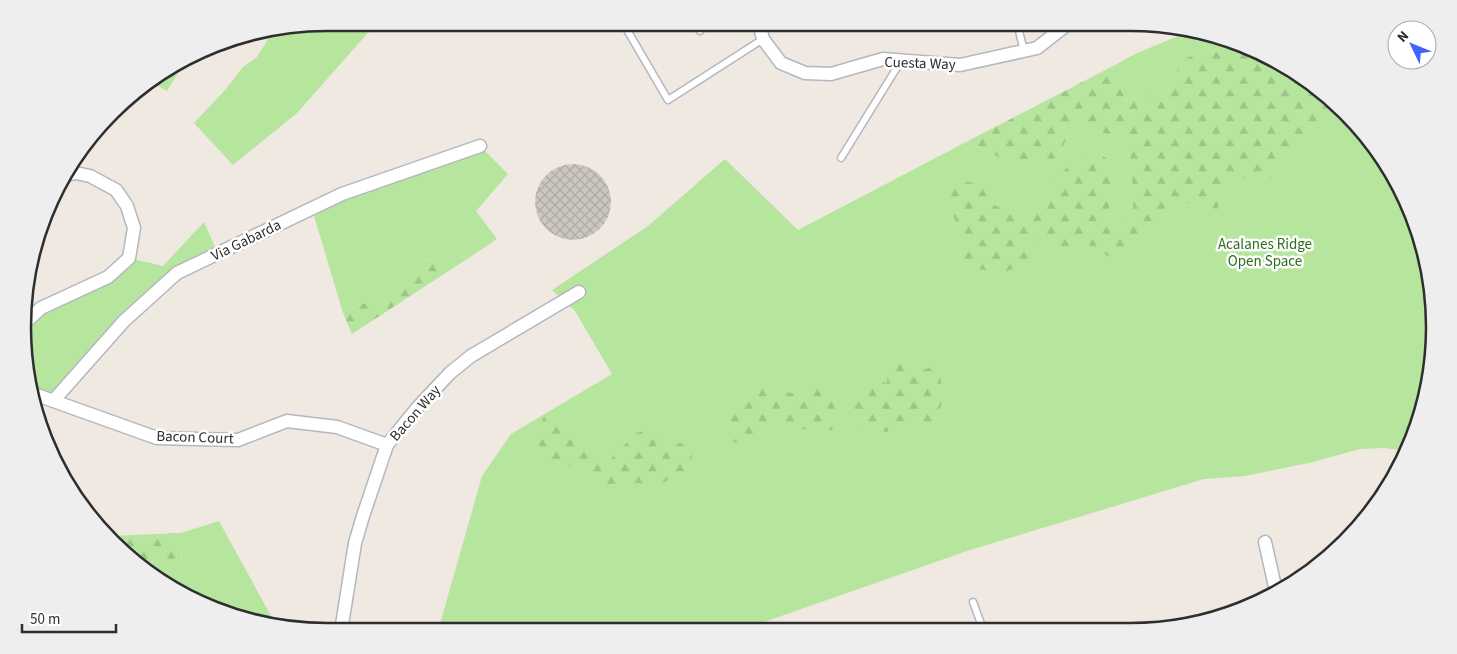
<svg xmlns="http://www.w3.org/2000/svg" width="1457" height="654" font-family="'Source Sans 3',sans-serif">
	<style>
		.grass { fill: #b6e59e; fill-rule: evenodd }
		.forest { fill: url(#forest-firs) }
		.building { fill: url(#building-cross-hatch) }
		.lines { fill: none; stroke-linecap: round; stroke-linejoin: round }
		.service-casing { stroke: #b4b7c1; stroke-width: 9 }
		.minor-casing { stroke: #b4b7c1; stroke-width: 15 }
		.service { stroke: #fff; stroke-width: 6 }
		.minor { stroke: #fff; stroke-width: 12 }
		.labels { text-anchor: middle; stroke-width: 5; stroke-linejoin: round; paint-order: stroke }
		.street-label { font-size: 15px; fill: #2e2e2e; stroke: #fff }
		.park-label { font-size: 15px; fill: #2c6e1b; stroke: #fff }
		.rim { fill: none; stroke: #2e2e2e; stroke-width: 2.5 }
	</style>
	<defs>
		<pattern id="forest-firs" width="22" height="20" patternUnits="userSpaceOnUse" patternTransform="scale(1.25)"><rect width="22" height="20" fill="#b6e59e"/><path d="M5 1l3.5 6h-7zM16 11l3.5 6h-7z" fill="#9dc588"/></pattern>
		<pattern id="building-cross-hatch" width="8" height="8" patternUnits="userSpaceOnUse" patternTransform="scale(1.25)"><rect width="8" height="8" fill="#cbc7bf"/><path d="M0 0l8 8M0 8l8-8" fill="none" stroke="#afaba4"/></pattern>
	</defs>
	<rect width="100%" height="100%" fill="#efe9e1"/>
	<g class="grass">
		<path d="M 327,23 L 423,23 L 374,26 L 297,113 L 233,165 L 194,123 L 226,89 L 243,67 L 257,57 L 273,31 Z"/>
		<path d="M 1185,33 L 1221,41 L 1215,53 L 1188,58 L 1159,94 L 1125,100 L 1115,65 L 1135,54 Z"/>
		<path d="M 1252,49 L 1345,111 L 1411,210 L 1434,327 L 1411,443 L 1407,451 L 1384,448 L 1360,449 L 1309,463 L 1244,476 L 1204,479 L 967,551 L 744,629 L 743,630 L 438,631 L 482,476 L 511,434 L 612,374 L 575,311 L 552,290 L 648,226 L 725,159 L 798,230 L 966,142 L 999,157 L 1029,168 L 1058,157 L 1075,121 L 1097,132 L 1122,137 L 1131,159 L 1133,180 ZM 979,182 L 994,205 L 1017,216 L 1044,209 L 1054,185 L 1034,237 L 1002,272 L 973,268 L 953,259 L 970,239 Z"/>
		<path d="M 182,66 L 167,91 L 152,83 Z"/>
		<path d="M 480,146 L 508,174 L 476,211 L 497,239 L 470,257 L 421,261 L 391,291 L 343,313 L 312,209 Z"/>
		<path d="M 204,222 L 218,254 L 177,273 L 54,400 L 34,394 L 25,367 L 27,321 L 108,277 L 129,258 L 163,266 Z"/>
		<path d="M 219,521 L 271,616 L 270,620 L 211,608 L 139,564 L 146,560 L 182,568 L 181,533 Z"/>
	</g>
	<g class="forest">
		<path d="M 1221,41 L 1246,46 L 1332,103 L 1332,113 L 1304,134 L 1277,173 L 1258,188 L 1235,172 L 1217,209 L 1174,200 L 1140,236 L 1113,259 L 1080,240 L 1064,257 L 1035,238 L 1028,263 L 1002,273 L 973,268 L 952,259 L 970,239 L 959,228 L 947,203 L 953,182 L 980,182 L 994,205 L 1017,215 L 1044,209 L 1054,185 L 1070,163 L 1098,152 L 1112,163 L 1109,207 L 1115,225 L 1134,218 L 1131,159 L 1122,137 L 1097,132 L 1075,121 L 1058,157 L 1029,168 L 999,157 L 966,142 L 1115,65 L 1125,100 L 1159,94 L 1188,57 L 1215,53 Z"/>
		<path d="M 470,257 L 352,334 L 343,313 L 391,291 L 421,261 Z"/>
		<path d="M 902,357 L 921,371 L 939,364 L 943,398 L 936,425 L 903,421 L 887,432 L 855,426 L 845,411 L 860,396 L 867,379 L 887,383 L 887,370 Z"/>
		<path d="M 813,382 L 835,396 L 833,430 L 791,429 L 774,417 L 755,449 L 728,440 L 726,405 L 749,402 L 763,386 L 799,395 Z"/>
		<path d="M 545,414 L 571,427 L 589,457 L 608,462 L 636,433 L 657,428 L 673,443 L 693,444 L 691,467 L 659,485 L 639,483 L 605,488 L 581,467 L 544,462 L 536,435 Z"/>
		<path d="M 181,533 L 182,568 L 146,560 L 139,564 L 126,556 L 110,536 Z"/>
	</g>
	<circle class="building" cx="573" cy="202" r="38"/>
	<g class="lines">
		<defs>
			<g id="service">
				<path d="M 623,23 L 668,100 L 763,39"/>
				<path d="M 1017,23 L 1024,51"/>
				<path d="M 700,31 L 703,23"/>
				<path d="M 841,158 L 901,61"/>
				<path d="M 973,602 L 983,629"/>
			</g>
			<g id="minor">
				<path d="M 759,23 L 763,39 L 781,63 L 805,73 L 831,74 L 883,59 L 960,65 L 1037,48 L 1069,23"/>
				<path d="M 27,321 L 41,308 L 108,277 L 129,258 L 134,228 L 127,206 L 116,190 L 90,176 L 76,173 L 63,175"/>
				<path d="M 34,394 L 157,438 L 238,440 L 287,421 L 337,427 L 387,445"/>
				<path d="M 54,400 L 124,321 L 177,273 L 342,194 L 480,146"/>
				<path d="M 1265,542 L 1276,591"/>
				<path d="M 341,631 L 355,543 L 363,516 L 387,445 L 418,407 L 450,373 L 471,356 L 579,292"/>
			</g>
		</defs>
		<use href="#service" class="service-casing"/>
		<use href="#minor" class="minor-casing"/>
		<use href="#service" class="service"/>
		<use href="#minor" class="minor"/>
	</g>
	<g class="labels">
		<g class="street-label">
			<text transform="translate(920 63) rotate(2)" y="5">Cuesta Way</text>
			<text transform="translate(246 240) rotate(-26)" y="5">Via Gabarda</text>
			<text transform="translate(415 413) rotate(-49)" y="5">Bacon Way</text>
			<text transform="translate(195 437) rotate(2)" y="5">Bacon Court</text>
		</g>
		<g class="park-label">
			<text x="1265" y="249">Acalanes Ridge<tspan x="1265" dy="17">Open Space</tspan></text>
		</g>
	</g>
	<path d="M0 0H1457V654H0ZM327 31H1130A296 296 0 0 1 1426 327V327A296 296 0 0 1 1130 623H327A296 296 0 0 1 31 327V327A296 296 0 0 1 327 31Z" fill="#eee" fill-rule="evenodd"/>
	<path class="rim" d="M327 31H1130A296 296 0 0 1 1426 327V327A296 296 0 0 1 1130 623H327A296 296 0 0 1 31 327V327A296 296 0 0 1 327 31Z"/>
	<g transform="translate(1412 45) rotate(313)"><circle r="24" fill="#ffffff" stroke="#ababab"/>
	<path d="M0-4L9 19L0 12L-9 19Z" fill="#4264fb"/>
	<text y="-8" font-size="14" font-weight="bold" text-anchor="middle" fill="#2e2e2e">N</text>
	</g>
	<path d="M22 624v8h94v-8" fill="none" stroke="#2e2e2e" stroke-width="2.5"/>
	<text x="30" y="624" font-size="15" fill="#2e2e2e" stroke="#ffffff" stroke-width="4" paint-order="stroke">50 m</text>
</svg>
